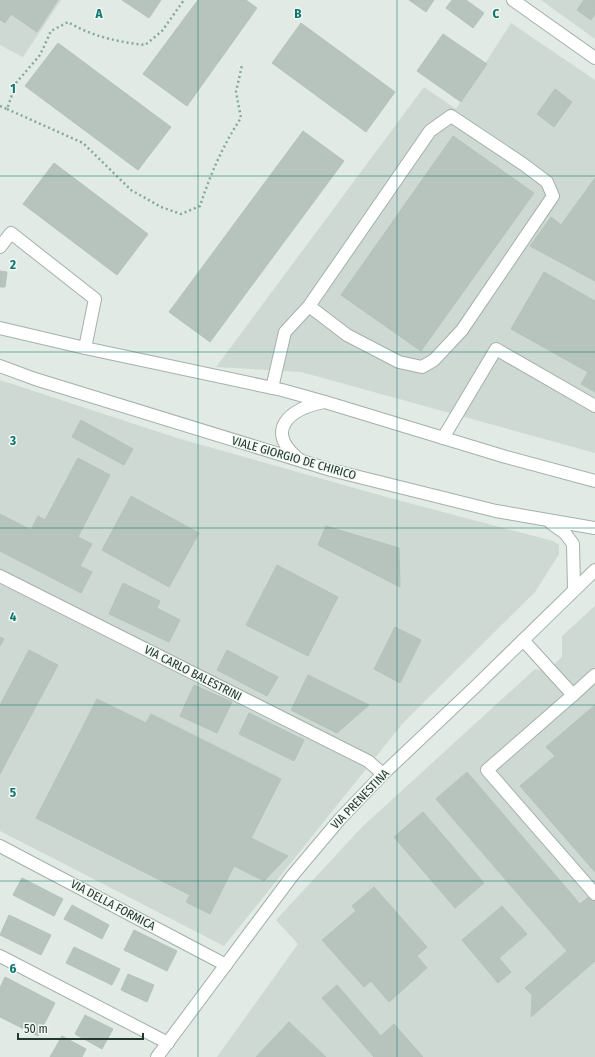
<svg xmlns="http://www.w3.org/2000/svg" width="595" height="1057" font-family="'Fira Sans Condensed',sans-serif">
	<style>
		.built { fill: #cfd9d3 }
		.building { fill: #b7c4bd; stroke: #b4c3ba }
		.lines { fill: none; stroke-linecap: round; stroke-linejoin: round }
		.minor-casing { stroke: #a4b1aa; stroke-width: 14 }
		.path { stroke: #85aa98; stroke-width: 2.5; stroke-dasharray: 2 3; stroke-linecap: butt }
		.minor { stroke: #fff; stroke-width: 12 }
		.grid { fill: none; stroke: #0f766e; stroke-width: 1; stroke-opacity: 0.55 }
		.labels { text-anchor: middle; stroke-width: 3; stroke-linejoin: round; paint-order: stroke }
		.street-label { font-size: 12px; fill: #23392f; stroke: #f1f7f3 }
		.grid-label { font-size: 13px; text-anchor: middle; font-weight: bold; fill: #0f766e; stroke: #f1f7f3; stroke-width: 3; stroke-linejoin: round; paint-order: stroke }
	</style>
	<rect width="100%" height="100%" fill="#e1eae4"/>
	<g class="built">
		<path d="M 0,0 L 61,0 L 23,57 L 0,45 Z"/>
		<path d="M 541,0 L 595,0 L 595,39 Z"/>
		<path d="M 511,23 L 595,80 L 595,453 L 301,372 L 216,367 L 424,87 L 456,109 Z"/>
		<path d="M 0,380 L 177,438 L 390,498 L 553,541 L 559,545 L 559,554 L 535,592 L 403,723 L 224,946 L 0,831 Z"/>
		<path d="M 595,606 L 595,1057 L 217,1057 L 298,944 L 276,920 L 362,827 L 535,669 L 547,671 L 562,657 L 562,636 Z"/>
	</g>
	<g class="building">
		<path d="M 0,0 L 58,0 L 37,32 L 11,14 L 5,23 L 0,20 Z"/>
		<path d="M 122,0 L 161,0 L 149,18 Z"/>
		<path d="M 198,0 L 246,0 L 257,8 L 187,106 L 143,74 Z"/>
		<path d="M 409,0 L 434,0 L 426,12 Z"/>
		<path d="M 452,0 L 466,0 L 484,13 L 473,28 L 446,8 Z"/>
		<path d="M 584,0 L 595,0 L 595,14 L 591,20 L 577,10 Z"/>
		<path d="M 301,23 L 395,92 L 366,132 L 272,63 Z"/>
		<path d="M 443,34 L 487,64 L 461,102 L 417,71 Z"/>
		<path d="M 58,43 L 171,127 L 138,170 L 25,86 Z"/>
		<path d="M 555,89 L 572,102 L 554,127 L 537,114 Z"/>
		<path d="M 303,131 L 344,161 L 210,342 L 169,312 Z"/>
		<path d="M 453,136 L 534,193 L 421,351 L 341,295 Z"/>
		<path d="M 54,163 L 148,234 L 117,275 L 23,204 Z"/>
		<path d="M 595,178 L 595,281 L 530,246 L 551,217 L 561,225 Z"/>
		<path d="M 0,271 L 7,272 L 5,287 L 0,287 Z"/>
		<path d="M 544,272 L 595,301 L 595,392 L 581,384 L 588,372 L 511,329 Z"/>
		<path d="M 81,420 L 133,449 L 124,465 L 72,437 Z"/>
		<path d="M 78,458 L 110,475 L 78,537 L 92,544 L 80,566 L 92,572 L 81,593 L 0,551 L 0,514 L 31,530 L 38,516 L 45,520 Z"/>
		<path d="M 131,496 L 199,533 L 169,587 L 102,550 Z"/>
		<path d="M 326,526 L 399,548 L 400,587 L 318,545 Z"/>
		<path d="M 277,565 L 338,597 L 308,656 L 246,625 Z"/>
		<path d="M 123,583 L 160,601 L 157,608 L 180,620 L 169,642 L 109,614 Z"/>
		<path d="M 395,627 L 421,640 L 400,683 L 374,669 Z"/>
		<path d="M 0,637 L 4,639 L 0,646 Z"/>
		<path d="M 29,650 L 58,665 L 0,774 L 0,705 Z"/>
		<path d="M 227,650 L 278,677 L 267,696 L 217,670 Z"/>
		<path d="M 308,675 L 369,705 L 337,733 L 291,710 Z"/>
		<path d="M 194,685 L 232,702 L 217,733 L 180,716 Z"/>
		<path d="M 97,699 L 146,723 L 151,714 L 281,779 L 251,838 L 288,856 L 264,881 L 234,866 L 210,914 L 186,902 L 190,895 L 36,818 Z"/>
		<path d="M 595,705 L 595,872 L 520,786 L 555,756 L 546,747 Z"/>
		<path d="M 249,713 L 304,740 L 294,761 L 239,734 Z"/>
		<path d="M 467,772 L 580,904 L 591,895 L 595,900 L 595,961 L 531,1017 L 532,995 L 525,988 L 567,951 L 436,799 Z"/>
		<path d="M 423,812 L 484,883 L 455,908 L 394,837 Z"/>
		<path d="M 22,878 L 63,899 L 54,916 L 13,895 Z"/>
		<path d="M 374,887 L 427,947 L 417,956 L 427,968 L 389,1002 L 371,981 L 364,987 L 322,940 L 356,911 L 352,906 Z"/>
		<path d="M 72,905 L 109,925 L 102,939 L 64,919 Z"/>
		<path d="M 502,906 L 527,934 L 499,958 L 511,972 L 498,983 L 462,940 Z"/>
		<path d="M 9,915 L 51,935 L 41,955 L 0,935 Z"/>
		<path d="M 134,930 L 177,951 L 167,971 L 124,950 Z"/>
		<path d="M 74,947 L 120,969 L 112,985 L 66,963 Z"/>
		<path d="M 128,974 L 154,985 L 147,1002 L 121,990 Z"/>
		<path d="M 5,977 L 55,1003 L 38,1036 L 0,1017 L 0,988 Z"/>
		<path d="M 337,985 L 381,1036 L 394,1024 L 423,1057 L 374,1057 L 322,998 Z"/>
		<path d="M 85,1015 L 113,1029 L 102,1049 L 75,1034 Z"/>
		<path d="M 289,1022 L 326,1057 L 256,1057 Z"/>
		<path d="M 62,1036 L 86,1049 L 82,1057 L 50,1057 Z"/>
	</g>
	<g class="lines">
		<defs>
			<g id="minor">
				<path d="M 513,0 L 595,58"/>
				<path d="M 0,247 L 11,233 L 95,299 L 85,348"/>
				<path d="M 0,328 L 85,348 L 282,390 L 325,402 L 506,457 L 595,481"/>
				<path d="M 0,366 L 35,379 L 331,470 L 496,511 L 595,528"/>
				<path d="M 272,388 L 285,332 L 309,306 L 347,335 L 399,362 L 422,367 L 434,360 L 462,330 L 553,196 L 547,182 L 523,164 L 451,116 L 430,131 L 309,306"/>
				<path d="M 443,438 L 496,349 L 595,406"/>
				<path d="M 300,460 C 263,431 289,409 324,402"/>
				<path d="M 551,523 L 565,533 L 573,544 L 574,589"/>
				<path d="M 0,576 L 368,761 L 383,774"/>
				<path d="M 523,640 L 573,695 L 487,770 L 595,894"/>
				<path d="M 573,695 L 595,675"/>
				<path d="M 0,846 L 226,965"/>
				<path d="M 0,956 L 168,1043"/>
				<path d="M 157,1057 L 292,876 L 340,819 L 383,774 L 475,687 L 595,570"/>
			</g>
		</defs>
		<use href="#minor" class="minor-casing"/>
		<g class="path">
			<path d="M 0,106 L 7,109 L 16,83 L 40,55 L 51,31 L 68,22 C 91,36 118,42 145,45 L 162,31 L 184,0"/>
			<path d="M 7,109 L 83,143 L 131,190 L 161,207 L 181,214 L 200,206 C 210,175 223,145 241,118 L 236,92 L 242,65"/>
		</g>
		<use href="#minor" class="minor"/>
	</g>
	<path class="grid" d="M 198,0 L 198,1057M 397,0 L 397,1057M 0,176 L 595,176M 0,352 L 595,352M 0,528 L 595,528M 0,705 L 595,705M 0,881 L 595,881"/>
	<g class="labels">
		<g class="street-label">
			<text transform="translate(294 458) rotate(16)" y="4">VIALE GIORGIO DE CHIRICO</text>
			<text transform="translate(193 673) rotate(27)" y="4">VIA CARLO BALESTRINI</text>
			<text transform="translate(360 799) rotate(-46)" y="4">VIA PRENESTINA</text>
			<text transform="translate(113 905) rotate(28)" y="4">VIA DELLA FORMICA</text>
		</g>
	</g>
	<g class="grid-label">
		<text x="99" y="18">A</text>
		<text x="298" y="18">B</text>
		<text x="496" y="18">C</text>
		<text x="13" y="93">1</text>
		<text x="13" y="269">2</text>
		<text x="13" y="445">3</text>
		<text x="13" y="621">4</text>
		<text x="13" y="797">5</text>
		<text x="13" y="973">6</text>
	</g>
	<path d="M18 1033v6h125v-6" fill="none" stroke="#23392f" stroke-width="2"/>
	<text x="24" y="1033" font-size="12" fill="#23392f" stroke="#f1f7f3" stroke-width="3" paint-order="stroke">50 m</text>
</svg>
